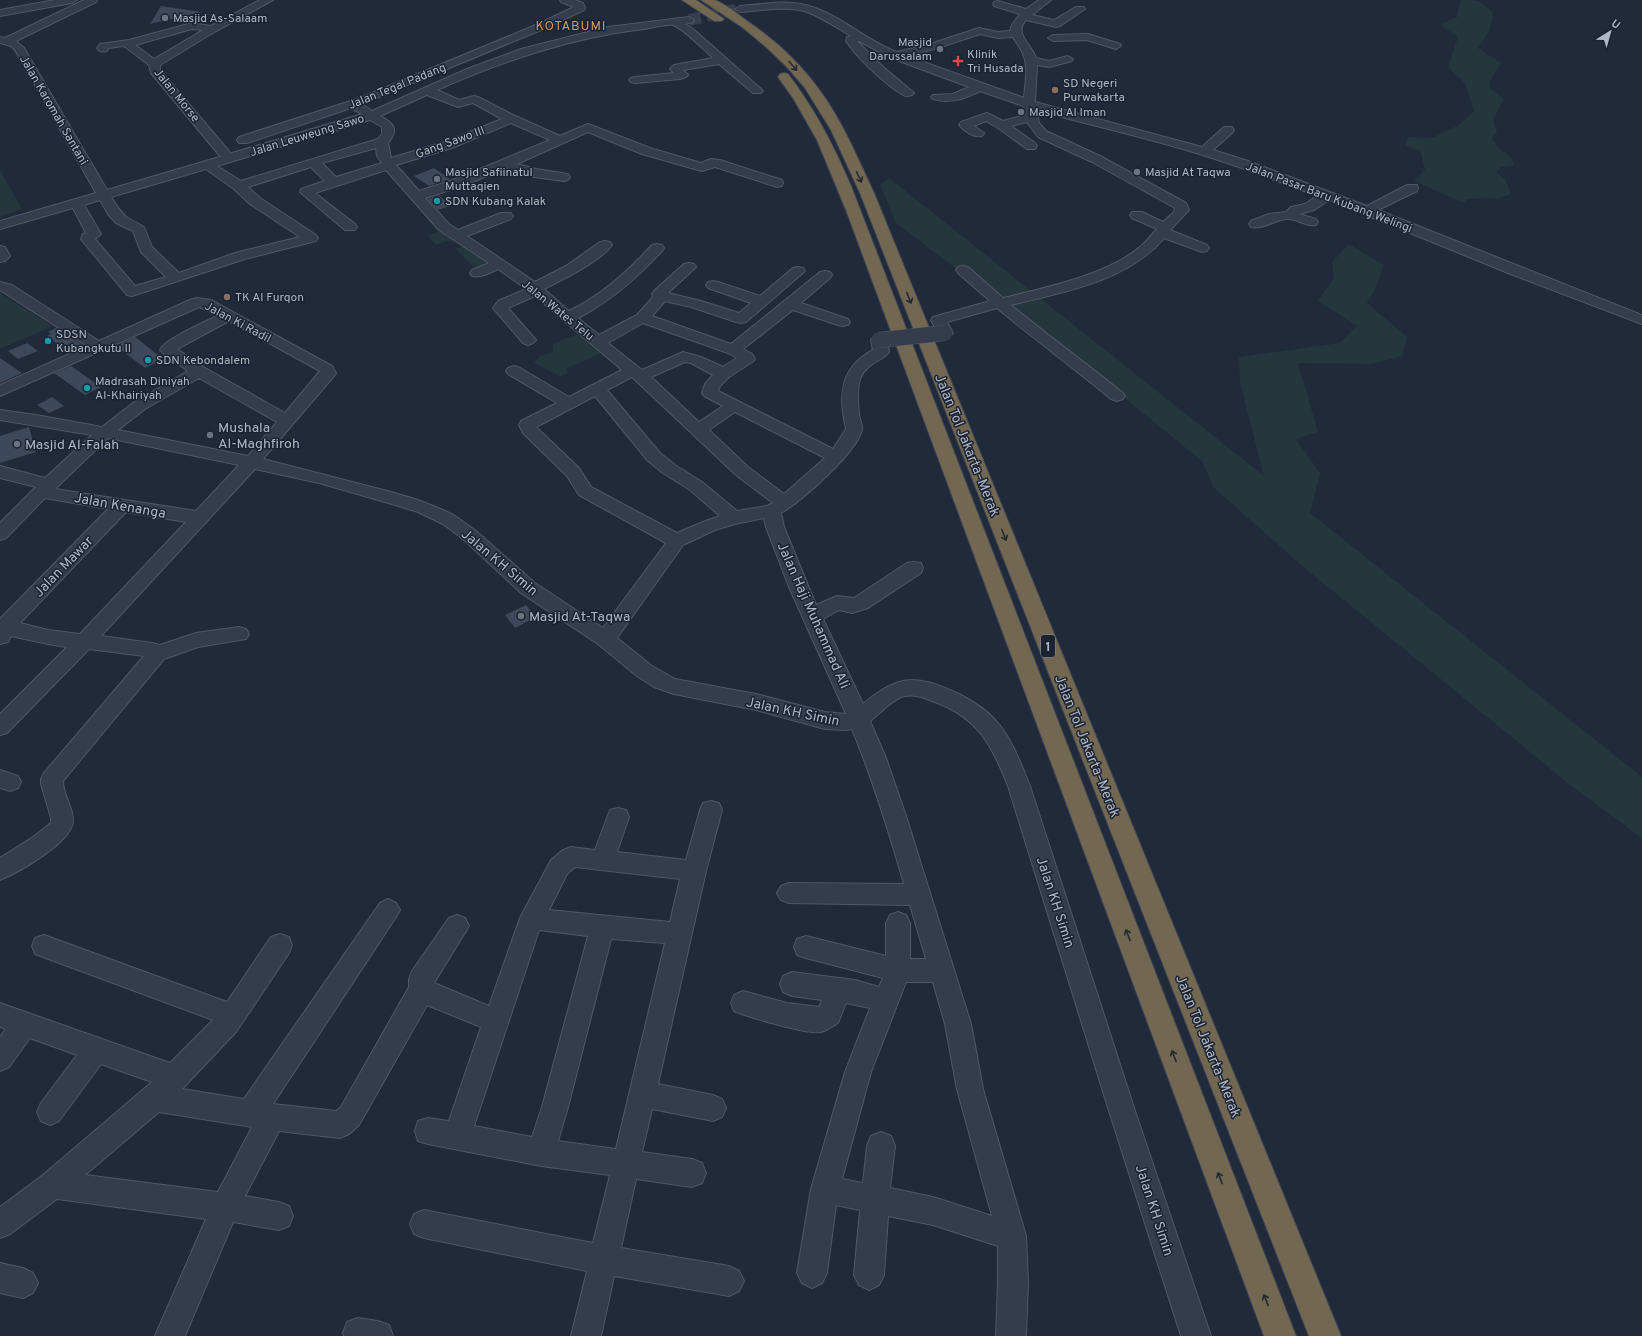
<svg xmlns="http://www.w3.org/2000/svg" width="1642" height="1336" font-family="Overpass,sans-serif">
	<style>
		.green { fill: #23373c }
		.building { fill: #3d485b }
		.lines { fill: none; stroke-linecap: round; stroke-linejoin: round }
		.minor-tunnel { stroke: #363f50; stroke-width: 12; stroke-dasharray: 12 6; stroke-linecap: butt }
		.minor-casing { stroke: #505766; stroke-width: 2 }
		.highway-casing { stroke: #3d4453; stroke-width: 2 }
		.minor { fill: #353c4c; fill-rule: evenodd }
		.highway { fill: #726852; fill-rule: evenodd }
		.minor-bridge-casing { stroke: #505766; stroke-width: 16; stroke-linecap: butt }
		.minor-bridge { stroke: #353c4c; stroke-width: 15 }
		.oneway { stroke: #242933 }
		.worship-dot { fill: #6b7280; stroke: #1b2230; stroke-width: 1.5 }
		.health-dot { fill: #e0444e; stroke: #1b2230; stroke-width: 1.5 }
		.education-dot { fill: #8d6e63; stroke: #1b2230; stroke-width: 1.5 }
		.culture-dot { fill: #0f9aa8; stroke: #1b2230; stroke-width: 1.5 }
		.labels { text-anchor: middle; stroke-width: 3; stroke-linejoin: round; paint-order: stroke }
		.far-poi-label { font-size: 12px; fill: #b0b7c7; stroke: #1b2230; text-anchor: start }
		.far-street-label { font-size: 12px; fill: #b0b7c7; stroke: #1b2230 }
		.far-quarter-label { font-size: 13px; letter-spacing: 1px; fill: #d79c5b; stroke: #1b2230 }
		.shield { fill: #1b2230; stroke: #838a9a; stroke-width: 1 }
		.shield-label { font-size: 13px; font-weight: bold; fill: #b0b7c7 }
		.poi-label { font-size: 14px; fill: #b0b7c7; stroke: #1b2230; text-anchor: start }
		.street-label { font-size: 14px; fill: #b0b7c7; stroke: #1b2230 }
	</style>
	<rect width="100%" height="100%" fill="#212a3b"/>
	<g class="green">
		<path d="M 1460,0 C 1477,0 1481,0 1493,13 L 1489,31 L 1478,48 L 1501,63 L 1489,82 L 1490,88 L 1504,99 L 1493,120 L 1497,132 L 1492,138 C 1496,151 1511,151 1514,165 L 1501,167 L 1496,172 L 1505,179 L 1511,194 L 1500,198 L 1467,199 L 1464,203 L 1414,181 L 1425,170 L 1421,153 L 1405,145 L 1408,137 L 1432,138 L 1459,125 L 1474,111 L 1465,83 L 1448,67 L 1458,37 L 1440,25 L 1457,17 Z"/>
		<path d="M 0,170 L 22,209 L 0,217 Z"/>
		<path d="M 889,178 L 1264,476 L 1240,383 L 1239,357 L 1340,343 L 1357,326 L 1318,301 L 1334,278 L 1332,262 L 1349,244 L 1384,265 L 1374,291 L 1367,303 L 1407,337 L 1403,356 L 1372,364 L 1298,363 L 1318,432 L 1296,439 L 1320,473 L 1310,513 L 1642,777 L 1642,838 L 1574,788 L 1307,570 L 1213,487 L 1203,462 L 1106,383 L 896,223 L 880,185 Z"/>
		<path d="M 443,230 L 495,264 L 477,271 L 456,249 L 462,246 C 453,239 446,241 436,245 L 427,235 Z"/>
		<path d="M 0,293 L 53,326 L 0,349 Z"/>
		<path d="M 581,332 L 603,352 L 566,369 L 568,373 L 561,377 L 534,363 L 540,356 L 553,352 L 553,344 Z"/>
	</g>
	<g class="building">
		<path d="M 161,6 L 202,12 L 150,24 Z"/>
		<path d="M 434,168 L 450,179 L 429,186 L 414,176 Z"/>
		<path d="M 439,195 L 450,206 L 438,210 L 428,199 Z"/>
		<path d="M 56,328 L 84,346 L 69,353 L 47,336 L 51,334 L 48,332 Z"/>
		<path d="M 135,337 L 163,359 L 145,368 L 116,346 Z"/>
		<path d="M 27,343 L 38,351 L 18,359 L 8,351 Z"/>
		<path d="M 0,358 L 22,373 L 0,383 Z"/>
		<path d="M 71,366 L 101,387 L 85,395 L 54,373 Z"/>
		<path d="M 52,397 L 64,406 L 49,413 L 37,405 Z"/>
		<path d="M 29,427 L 36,452 L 0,463 L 0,436 Z"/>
		<path d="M 526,605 L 536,617 L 515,628 L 505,615 Z"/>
	</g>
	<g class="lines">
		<path class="minor-tunnel" d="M 689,20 L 740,9"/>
		<defs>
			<g id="minor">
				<path d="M 55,0 L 77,0 L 72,3 L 0,16 L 0,10 Z"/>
				<path d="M 84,0 L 97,0 L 96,2 L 16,41 L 24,48 L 107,190 L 223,156 L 220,156 L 151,73 L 149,65 L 124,46 L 108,48 L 107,51 C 102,52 99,52 97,48 L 100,44 L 129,40 L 192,23 L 211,26 L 260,0 L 273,0 L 216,31 L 160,65 L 160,70 L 228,150 L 230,153 L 229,154 L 362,114 L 351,108 L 247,143 L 239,143 L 237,140 L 239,137 L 360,98 L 538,24 L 574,7 L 561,2 L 560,0 L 575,0 L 583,3 L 585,8 L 584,10 L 546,28 L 362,104 L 372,111 L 467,69 L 521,49 L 608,27 L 689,17 L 694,20 L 693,22 L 685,24 L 693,29 L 761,89 L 763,91 L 761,93 L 753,93 L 719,64 L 683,70 L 688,75 L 686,77 L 680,79 L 635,83 L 631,82 L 629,80 L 631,78 L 635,77 L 674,73 L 670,69 L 674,65 L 713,58 C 704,50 683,28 673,25 C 667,24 650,28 643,29 C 570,38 503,61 437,90 L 459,100 L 474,96 L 478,97 L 513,115 L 560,136 L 588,124 L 650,148 L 701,163 L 711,159 L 720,160 L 782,180 L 783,183 L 782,186 L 777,187 L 715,167 L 702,171 L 698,170 L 642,154 L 588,132 L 517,164 L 536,169 L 568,174 L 570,177 L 568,180 L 564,181 L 534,177 L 506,168 L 463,186 L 425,198 L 449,224 L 458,230 L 501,213 L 511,213 L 513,216 L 511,219 L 467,236 L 535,282 L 566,266 L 600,242 L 605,241 L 610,242 L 612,245 C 601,261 562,280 544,289 L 569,311 C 602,295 628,271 652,245 L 657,244 L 662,245 L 664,248 L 662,251 C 637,278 611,301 578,318 L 599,335 L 637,315 L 653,297 L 652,294 L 654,291 L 684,264 L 689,263 L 694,264 L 696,267 L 668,293 L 701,301 L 739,313 L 751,303 L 708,288 L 706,285 L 708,282 L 713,281 L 718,282 L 760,296 L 793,268 L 798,267 L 803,268 L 805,271 L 746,322 L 741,323 L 736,322 L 691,307 L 665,301 L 652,316 L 731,344 L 820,272 L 825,271 L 830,272 L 832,275 L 830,278 L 801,303 L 848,319 L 850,322 L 848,325 L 843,326 L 838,325 L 793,310 L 743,349 L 752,354 L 755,359 L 752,362 L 729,377 L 720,386 L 718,391 L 833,449 L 846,429 C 838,395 840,368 873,350 L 871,340 L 874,337 L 879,335 L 884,337 L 887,340 L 889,352 C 882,362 867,362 860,379 C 857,389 858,405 859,415 C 860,420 863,426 862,430 C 856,453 802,501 781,513 L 784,527 L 816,605 L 837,596 L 854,598 L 907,563 L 914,562 L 921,563 L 923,568 L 921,573 L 868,608 L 852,613 L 839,610 L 823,619 L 863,704 C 875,694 887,685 903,681 C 929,675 979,701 996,721 C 1012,739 1021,764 1030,786 L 1136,1114 L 1211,1336 L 1181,1336 L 1110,1114 L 1008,786 C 992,745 978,718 935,702 C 925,698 915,694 905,696 C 892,699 881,713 870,721 L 886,758 L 906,816 L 971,1024 L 983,1089 L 1026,1236 L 1028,1283 L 1026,1336 L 996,1336 L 998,1283 L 998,1246 L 933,1225 L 888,1216 L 884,1275 L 879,1285 L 869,1290 L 859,1285 L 854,1275 L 860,1210 L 836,1205 L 827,1273 L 822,1283 L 812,1288 L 802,1283 L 797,1273 L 811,1189 L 845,1072 L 870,1008 L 846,1003 L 838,1023 C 833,1026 827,1030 821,1032 C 807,1035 749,1017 734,1011 L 731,1003 L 734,995 L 743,991 L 787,1003 L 819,1007 L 822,1000 L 792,996 L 783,992 L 780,984 L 783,976 L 792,972 L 855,980 L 879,987 L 883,978 L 806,958 L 797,955 L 794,947 L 797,939 L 806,936 L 886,956 L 886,923 L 890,915 L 898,912 L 906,915 L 910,923 L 910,959 L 926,959 L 910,905 L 789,903 L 781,900 L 777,893 L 781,886 L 789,883 L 904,884 C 889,832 873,780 852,729 L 846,730 L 825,729 L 756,710 L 674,694 L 654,687 L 637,676 L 598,644 L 521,593 L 463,539 L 443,524 L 418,512 L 392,504 L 319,483 L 255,469 L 101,636 L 152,643 L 160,645 L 196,633 L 239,627 L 246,629 L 249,634 L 246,639 L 198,647 L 164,659 L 63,781 C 63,795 73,807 73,820 C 74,841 18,873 0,880 L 0,858 L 33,837 L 51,823 L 51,818 L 41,784 L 41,779 L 44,773 L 144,656 L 89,649 L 7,733 L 0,735 L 0,714 L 67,647 L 48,644 L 11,636 L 8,642 L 0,644 L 0,619 L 108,509 L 45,498 L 6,538 L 0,540 L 0,523 L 36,487 L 0,478 L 0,466 L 45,478 L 92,435 L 0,420 L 0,410 L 36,415 L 102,427 L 133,403 L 188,371 L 163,353 L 160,350 C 164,339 206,322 218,315 L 199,307 L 0,396 L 0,385 L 87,346 L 0,290 L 0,282 L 12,285 L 99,341 L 192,299 L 197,298 L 211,300 L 332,366 L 336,373 L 334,376 L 263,459 L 391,492 L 418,500 L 443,510 L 455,516 L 476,531 L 535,583 L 603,628 L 666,543 L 579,495 L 567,476 L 523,433 L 519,425 L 521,421 L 557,403 L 508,374 L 506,371 L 508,368 L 514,366 L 520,368 L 569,397 L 622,370 L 535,296 L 508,308 L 536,340 L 533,343 L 528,345 L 523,343 L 493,308 L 498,301 L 526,289 L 498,269 C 490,273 481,278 472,276 L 470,273 L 472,270 L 489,263 L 439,230 L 386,170 L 315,193 L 355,224 L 357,227 L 355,230 L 345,230 L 300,192 L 301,189 L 325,181 L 311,167 L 248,187 L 260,198 L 316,235 L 318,238 L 316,241 L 245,259 L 132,296 L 127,295 L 81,239 L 83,234 L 86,233 L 73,208 L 0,229 L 0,221 L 96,193 L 15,50 L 11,46 L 0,43 L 0,37 L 5,38 ZM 192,29 L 203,30 L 154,59 L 135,45 ZM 427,95 L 458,107 L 473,103 L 502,119 L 444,142 L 391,158 L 388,143 C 400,129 393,123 380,116 ZM 370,120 L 382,127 L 382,134 L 378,139 L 241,181 L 217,166 ZM 511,123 L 550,140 L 453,180 L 419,191 L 396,165 L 452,148 ZM 376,148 L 377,156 L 382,163 L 336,177 L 322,163 ZM 206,169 L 234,189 L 250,204 L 300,237 L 235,253 L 179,273 L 152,247 L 144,227 L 126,217 L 119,209 L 111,197 ZM 100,200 L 108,214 L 116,223 L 133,231 L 141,252 L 166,277 L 135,286 L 95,239 L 101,234 L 84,205 ZM 229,321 L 320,371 L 285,413 L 205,368 L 177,349 ZM 643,323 L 728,353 L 737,358 L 723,367 L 701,357 L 683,352 L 642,370 L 608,343 ZM 685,362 L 691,363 L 713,375 L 705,384 L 702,393 L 704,396 L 723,406 L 699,422 L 651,377 ZM 632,377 L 736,475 L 773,503 L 767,506 L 737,511 L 702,482 L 675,465 L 660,453 L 607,390 ZM 199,378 L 277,422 L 248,456 L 118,430 L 145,409 ZM 595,396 L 648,461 L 663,473 L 690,490 L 720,516 L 703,522 L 677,533 L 591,487 L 579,468 L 536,427 ZM 735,412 L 825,458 L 784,494 L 748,467 L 709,430 ZM 108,438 L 239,465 L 196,511 L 55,489 ZM 126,512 L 186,522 L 80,634 L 48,630 L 20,623 ZM 764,518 L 766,527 L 789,587 L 846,714 L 825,712 L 756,694 L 675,679 L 652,666 L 617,638 L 683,545 L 715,530 L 735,524 ZM 906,982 L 933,982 L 945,1024 L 957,1089 L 992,1216 L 933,1197 L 890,1188 L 895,1146 L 891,1136 L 881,1132 L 871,1136 L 867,1146 L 863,1183 L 842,1179 L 871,1072 Z"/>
				<path d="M 1039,0 L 1051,0 L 1032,15 L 1054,20 L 1076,7 L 1084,7 L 1085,9 L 1060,26 L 1056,27 L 1026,20 C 1013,33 1032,45 1036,58 L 1049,61 L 1068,56 L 1073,59 L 1072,61 L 1049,67 L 1037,65 L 1035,102 L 1202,147 L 1224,127 L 1232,127 L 1234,130 L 1232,133 L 1213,150 L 1248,161 L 1367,206 L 1407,185 L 1417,185 L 1418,188 L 1417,191 L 1378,210 L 1642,315 L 1642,324 L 1513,275 L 1329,200 L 1314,210 L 1299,214 L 1316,219 L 1318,222 L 1316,225 C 1306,227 1298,219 1288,219 C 1275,219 1264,230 1251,227 L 1249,224 L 1251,221 L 1269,214 L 1286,212 L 1291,207 L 1305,204 L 1317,196 C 1267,177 1217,158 1165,144 C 1122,132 1079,122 1036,110 L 1039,123 L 1046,131 L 1100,156 L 1186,203 L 1189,210 L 1170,230 L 1207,245 L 1209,248 L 1207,251 L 1202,252 L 1164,238 C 1128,281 1064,292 1011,305 C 1047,335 1086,363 1123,393 L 1125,396 L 1123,399 L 1117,401 L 1111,399 C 1074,368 1035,340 997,308 L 947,322 L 953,333 L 950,336 L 945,338 L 940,336 L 931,320 L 933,317 L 990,301 L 958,273 L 956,270 L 958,267 L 963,266 L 968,267 L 1003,298 C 1044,288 1107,275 1140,247 C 1146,242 1151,235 1157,229 L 1132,218 L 1130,215 L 1132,212 L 1142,212 L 1163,222 L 1174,212 L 1175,208 L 1092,162 L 1038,137 L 1027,122 L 1011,126 L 1035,143 L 1037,146 L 1035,149 L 1027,149 L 998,128 L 986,121 L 974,126 L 984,133 L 982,136 C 974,138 964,131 959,125 L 961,122 L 987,113 L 1003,121 L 1026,115 L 1023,106 L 980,91 C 964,99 950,104 933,99 L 931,97 L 933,95 L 953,94 L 969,87 L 891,58 L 859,41 L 857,41 L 882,66 L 914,93 L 912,95 C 909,96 906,97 903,95 C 886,85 857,58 846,41 L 847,37 L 851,36 C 837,28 823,18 807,12 C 787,5 761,11 740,12 L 735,9 L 740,6 C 760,5 782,0 801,4 C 837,11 864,40 897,52 L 930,44 L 979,28 L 998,32 L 1010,31 L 1012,25 L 1020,14 L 994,6 L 993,4 L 994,2 L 998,1 L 1026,9 ZM 980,34 L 998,38 L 1013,37 C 1016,43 1021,48 1023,54 C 1029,67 1025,85 1024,98 L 907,56 L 938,48 Z"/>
				<path d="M 1088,34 L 1120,44 L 1121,46 L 1116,49 L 1087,40 L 1053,41 L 1048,38 L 1053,35 Z"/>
				<path d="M 0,246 L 5,247 L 10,256 L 5,261 L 0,262 Z"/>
				<path d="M 0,770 L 18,776 L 21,782 L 18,788 L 10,791 L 0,788 Z"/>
				<path d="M 711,801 L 719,803 L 722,810 L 706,871 L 658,1084 L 713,1095 L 722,1099 L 726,1108 L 722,1117 L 713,1121 L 652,1109 L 642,1152 L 692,1159 L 702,1163 L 706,1173 L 702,1183 L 692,1187 L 636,1179 L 621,1248 L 729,1266 L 739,1271 L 744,1281 L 739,1291 L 729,1296 L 614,1276 L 601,1336 L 571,1336 L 587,1271 L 424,1238 L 414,1234 L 410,1224 L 414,1214 L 424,1210 L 593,1243 L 610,1175 L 541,1166 L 428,1144 L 418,1141 L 415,1131 L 418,1121 L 428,1118 L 449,1121 L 481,1027 L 427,1005 L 359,1125 L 349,1134 L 340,1138 L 279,1131 L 245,1196 L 279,1202 L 289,1206 L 293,1216 L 289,1226 L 279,1230 L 233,1222 L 185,1336 L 155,1336 L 206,1219 L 57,1199 L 10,1234 L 0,1238 L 0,1207 L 43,1175 L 152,1082 L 101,1064 L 59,1121 L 50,1125 L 41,1121 L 37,1112 L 41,1103 L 77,1055 L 30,1038 L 9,1067 L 0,1071 L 0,1037 L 6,1029 L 0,1027 L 0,1003 L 170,1063 L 213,1020 L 35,954 L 32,946 L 35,938 L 44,935 L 227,1002 L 271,937 L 280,934 L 289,937 L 292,945 L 289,953 L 236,1032 L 182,1089 L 244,1099 L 380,903 L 388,899 L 396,903 L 400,910 L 396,917 L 273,1104 L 336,1111 L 341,1107 L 409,987 L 409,979 L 412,971 L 449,918 L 457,915 L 465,918 L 469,926 L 434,983 L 489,1006 L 520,918 L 551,860 L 563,850 L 571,847 L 595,850 L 610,810 L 618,808 L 626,810 L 629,817 L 617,852 L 686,860 L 700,810 L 703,803 ZM 575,867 L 680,879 L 670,922 L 549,910 L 567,874 ZM 539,930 L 588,936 L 542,1107 L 532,1137 L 474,1126 ZM 611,939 L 665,943 L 616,1149 L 558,1141 L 568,1107 ZM 159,1112 L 252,1127 L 218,1192 L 85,1175 Z"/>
				<path d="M 0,1263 L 23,1268 L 33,1273 L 38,1283 L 33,1293 L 23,1298 L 0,1293 Z"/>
				<path d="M 358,1318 L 378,1321 L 389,1325 L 393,1336 L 344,1336 L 343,1333 L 347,1322 Z"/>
			</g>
			<g id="highway">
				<path d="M 682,0 L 696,0 L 724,19 L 722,21 L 714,21 Z"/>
				<path d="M 701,0 C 705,0 710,0 714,0 C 723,2 739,15 747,21 C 774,39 799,62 818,88 C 842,120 857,157 874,193 L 1341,1336 L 1309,1336 L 860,193 L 831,130 L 805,88 L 787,67 L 765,46 L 742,27 Z"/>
				<path d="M 784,73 L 788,74 C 815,109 834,146 851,186 L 1296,1336 L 1264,1336 L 846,210 L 817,140 L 793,98 L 778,77 L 780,74 Z"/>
			</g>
		</defs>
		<use href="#minor" class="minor-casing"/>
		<use href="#highway" class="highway-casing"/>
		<use href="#minor" class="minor"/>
		<use href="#highway" class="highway"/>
		<defs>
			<path id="minor-bridge" d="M 879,340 L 945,333"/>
		</defs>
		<use href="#minor-bridge" class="minor-bridge-casing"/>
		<use href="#minor-bridge" class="minor-bridge"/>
	</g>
	<defs><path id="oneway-shaft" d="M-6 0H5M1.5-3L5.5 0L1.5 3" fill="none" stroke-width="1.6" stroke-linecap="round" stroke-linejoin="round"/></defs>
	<g class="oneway">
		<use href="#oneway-shaft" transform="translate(793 66) rotate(50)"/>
		<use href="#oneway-shaft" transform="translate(859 177) rotate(65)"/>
		<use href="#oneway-shaft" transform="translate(909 298) rotate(68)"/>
		<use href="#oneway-shaft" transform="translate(1004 535) rotate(68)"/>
		<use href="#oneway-shaft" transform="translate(1128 935) rotate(-111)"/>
		<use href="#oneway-shaft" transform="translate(1174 1056) rotate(-111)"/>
		<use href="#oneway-shaft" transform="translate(1220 1178) rotate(-111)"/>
		<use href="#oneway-shaft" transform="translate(1266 1300) rotate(-111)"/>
	</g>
	<g class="worship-dot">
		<circle cx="165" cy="18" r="4"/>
		<circle cx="940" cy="49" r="4"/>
		<circle cx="1021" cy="112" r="4"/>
		<circle cx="1137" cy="172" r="4"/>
		<circle cx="437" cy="179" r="4"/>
		<circle cx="210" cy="435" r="4"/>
		<circle cx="17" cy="444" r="4"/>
		<circle cx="521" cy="616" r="4"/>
	</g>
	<path class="health-dot" d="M956 55h4v4h4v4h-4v4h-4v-4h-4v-4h4z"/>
	<g class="education-dot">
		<circle cx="1055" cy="90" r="4"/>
		<circle cx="227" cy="297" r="4"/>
	</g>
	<g class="culture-dot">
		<circle cx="437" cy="201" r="4"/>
		<circle cx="48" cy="341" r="4"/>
		<circle cx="148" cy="360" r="4"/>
		<circle cx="87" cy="388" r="4"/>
	</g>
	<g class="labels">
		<g class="far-poi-label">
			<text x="173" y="22">Masjid As-Salaam</text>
			<text x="932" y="46" text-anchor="end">Masjid<tspan x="932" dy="14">Darussalam</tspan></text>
			<text x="967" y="58">Klinik<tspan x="967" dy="14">Tri Husada</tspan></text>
			<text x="1063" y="87">SD Negeri<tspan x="1063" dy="14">Purwakarta</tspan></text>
			<text x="1029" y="116">Masjid Al Iman</text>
			<text x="445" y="176">Masjid Safiinatul<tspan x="445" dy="14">Muttaqien</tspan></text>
			<text x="1145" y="176">Masjid At Taqwa</text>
			<text x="445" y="205">SDN Kubang Kalak</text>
			<text x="235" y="301">TK Al Furqon</text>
			<text x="56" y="338">SDSN<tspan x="56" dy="14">Kubangkutu II</tspan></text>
			<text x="156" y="364">SDN Kebondalem</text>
			<text x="95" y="385">Madrasah Diniyah<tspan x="95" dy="14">Al-Khairiyah</tspan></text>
		</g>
		<g class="far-street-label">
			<text transform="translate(397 86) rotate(-22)" y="4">Jalan Tegal Padang</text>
			<text transform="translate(177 95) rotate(51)" y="4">Jalan Morse</text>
			<text transform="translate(54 110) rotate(60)" y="4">Jalan Karomah Santani</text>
			<text transform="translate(307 135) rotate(-17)" y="4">Jalan Leuweung Sawo</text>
			<text transform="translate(450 142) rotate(-20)" y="4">Gang Sawo III</text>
			<text transform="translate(1329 197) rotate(21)" y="4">Jalan Pasar Baru Kubang Welingi</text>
			<text transform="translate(558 310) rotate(39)" y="4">Jalan Wates Telu</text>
			<text transform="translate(238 322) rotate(28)" y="4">Jalan Ki Radil</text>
		</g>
		<g class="far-quarter-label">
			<text x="571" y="30">KOTABUMI</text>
		</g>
		<rect class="shield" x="1041" y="635" width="14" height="22" rx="3"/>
		<g class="shield-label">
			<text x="1048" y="651">1</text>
		</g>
		<g class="poi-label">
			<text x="218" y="432">Mushala<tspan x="218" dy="16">Al-Maghfiroh</tspan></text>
			<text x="25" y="449">Masjid Al-Falah</text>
			<text x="529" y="621">Masjid At-Taqwa</text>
		</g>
		<g class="street-label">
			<text transform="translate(968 445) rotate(68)" y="5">Jalan Tol Jakarta–Merak</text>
			<text transform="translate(120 505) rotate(10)" y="5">Jalan Kenanga</text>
			<text transform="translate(500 562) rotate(40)" y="5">Jalan KH Simin</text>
			<text transform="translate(63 566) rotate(-46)" y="5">Jalan Mawar</text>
			<text transform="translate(814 615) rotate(66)" y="5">Jalan Haji Muhammad Ali</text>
			<text transform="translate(793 711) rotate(12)" y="5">Jalan KH Simin</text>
			<text transform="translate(1088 746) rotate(68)" y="5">Jalan Tol Jakarta–Merak</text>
			<text transform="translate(1056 902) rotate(72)" y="5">Jalan KH Simin</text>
			<text transform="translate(1209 1046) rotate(68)" y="5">Jalan Tol Jakarta–Merak</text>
			<text transform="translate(1155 1210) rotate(72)" y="5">Jalan KH Simin</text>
		</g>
	</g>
	<g transform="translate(1610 32) rotate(37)" stroke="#1b2230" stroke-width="3" paint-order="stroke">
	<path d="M0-3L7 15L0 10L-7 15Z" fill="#b0b7c7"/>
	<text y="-6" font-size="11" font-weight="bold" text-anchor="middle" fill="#b0b7c7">U</text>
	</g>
</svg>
